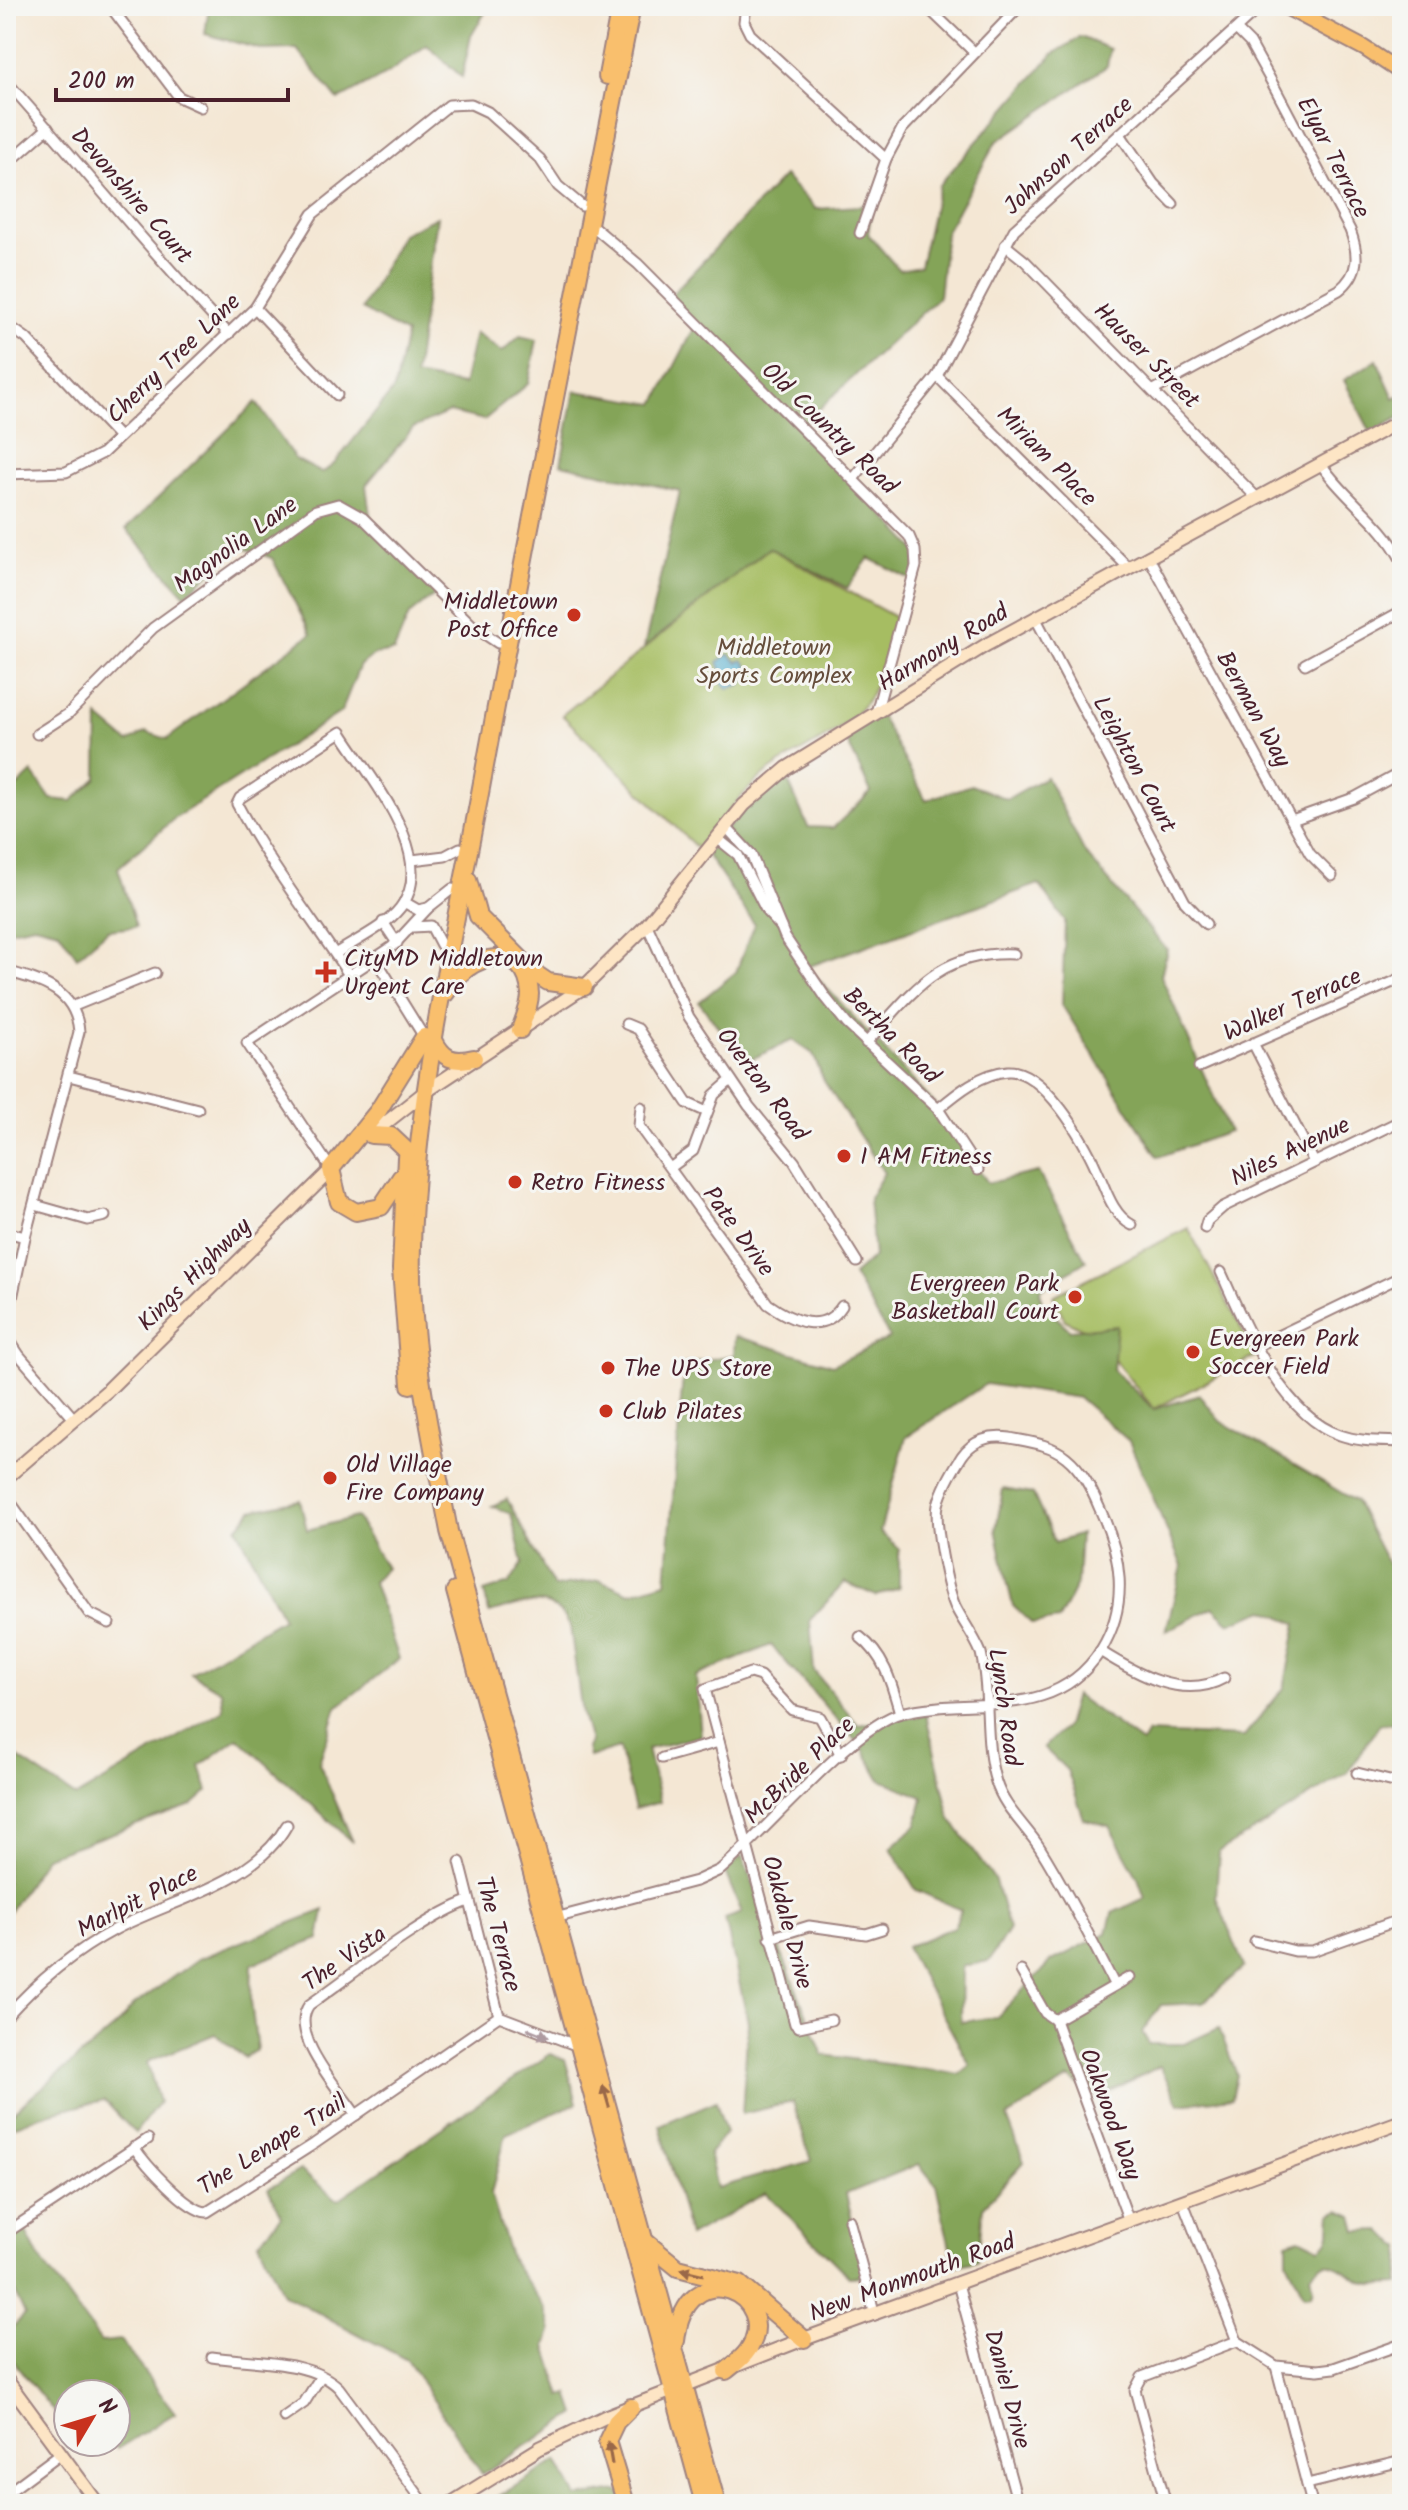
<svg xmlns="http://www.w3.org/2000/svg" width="1408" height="2510" font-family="Kalam,sans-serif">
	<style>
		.green { fill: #a6bd62; stroke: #786e46; stroke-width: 2 }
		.forest { fill: #84a458; stroke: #676242; stroke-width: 2; fill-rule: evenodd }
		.water { fill: #50acce; stroke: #4d667c; stroke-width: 2 }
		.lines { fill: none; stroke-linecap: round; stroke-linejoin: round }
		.street-casing { stroke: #9f8380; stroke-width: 13 }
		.secondary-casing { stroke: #9f8380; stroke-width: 16 }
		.primary-casing { stroke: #9f8380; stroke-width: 18 }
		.highway-casing { stroke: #9f8380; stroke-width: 20 }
		.street { stroke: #fff; stroke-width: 9 }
		.secondary { stroke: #fde5c5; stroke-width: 12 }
		.primary { stroke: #f9bf6d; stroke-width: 14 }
		.highway { stroke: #f9bf6d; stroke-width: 16 }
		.oneway { fill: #ae9aa0 }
		.oneway2 { fill: #996749 }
		.poi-dot { fill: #c8321e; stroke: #f6f6f2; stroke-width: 3 }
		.labels { text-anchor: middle; stroke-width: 6; stroke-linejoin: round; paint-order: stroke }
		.street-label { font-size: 24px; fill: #4a1f2b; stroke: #f6f6f2 }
		.poi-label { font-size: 24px; fill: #4a1f2b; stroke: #f6f6f2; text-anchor: start }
		.park-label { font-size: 24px; fill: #664e3c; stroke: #f6f6f2 }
	</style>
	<rect width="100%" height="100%" fill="#f6f6f2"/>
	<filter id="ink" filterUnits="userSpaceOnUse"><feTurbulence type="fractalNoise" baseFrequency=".0125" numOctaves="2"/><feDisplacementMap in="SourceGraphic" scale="16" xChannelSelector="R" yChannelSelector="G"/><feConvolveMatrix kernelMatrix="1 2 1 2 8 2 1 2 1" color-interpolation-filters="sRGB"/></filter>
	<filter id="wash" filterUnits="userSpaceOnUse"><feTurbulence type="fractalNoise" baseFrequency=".006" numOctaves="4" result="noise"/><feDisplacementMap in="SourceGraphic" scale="32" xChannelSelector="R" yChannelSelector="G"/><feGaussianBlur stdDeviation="1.8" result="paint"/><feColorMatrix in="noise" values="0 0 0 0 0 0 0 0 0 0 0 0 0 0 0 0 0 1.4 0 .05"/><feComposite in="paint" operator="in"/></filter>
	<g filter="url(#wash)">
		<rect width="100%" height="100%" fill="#f4e7d4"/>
		<g class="green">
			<path d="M 769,548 L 895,617 C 888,644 883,675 868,699 C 845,735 801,747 769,771 C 741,792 720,822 698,849 L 562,715 Z"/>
			<path d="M 1188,1228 L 1256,1356 L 1154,1409 L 1093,1334 L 1065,1320 L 1053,1296 Z"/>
		</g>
		<g class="forest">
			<path d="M 209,6 L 489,6 L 471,36 L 462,77 L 427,45 L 388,73 L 338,100 L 297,49 L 263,50 L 205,34 Z"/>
			<path d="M 1081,37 L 1110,49 L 1107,66 L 996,142 L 946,231 L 939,297 L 801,426 L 918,552 L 914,581 L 869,558 L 847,588 L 769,548 L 644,648 L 680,491 L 561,464 L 575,391 L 655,404 L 696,325 L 670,296 L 784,176 L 816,209 L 872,205 L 868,234 L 899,270 L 920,266 L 939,185 L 1053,54 Z"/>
			<path d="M 437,217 L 415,376 L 463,385 L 475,333 L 502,352 L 520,336 L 537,340 L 528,384 L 484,420 L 449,412 L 413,428 L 366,485 L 371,523 L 438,592 L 409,615 L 394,651 L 376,654 L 360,665 L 341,712 L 175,818 L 118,868 L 136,927 L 108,930 L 77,957 L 59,931 L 34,925 L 6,931 L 6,797 L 32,772 L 51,799 L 72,801 L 97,778 L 98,717 L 128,742 L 146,732 L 167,739 L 311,634 L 272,558 L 241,547 L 185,595 L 126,529 L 256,402 L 295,459 L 322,473 L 334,464 L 394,389 L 406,334 L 362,309 L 402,234 Z"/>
			<path d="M 1377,360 L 1394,398 L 1402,394 L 1402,416 L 1371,433 L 1344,380 Z"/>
			<path d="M 879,713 L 926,800 L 971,785 L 1007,799 L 1046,777 L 1085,853 L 1167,950 L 1161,976 L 1229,1132 L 1158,1157 L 1062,1005 L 1065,921 L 1039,884 L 807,967 L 935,1104 L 988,1183 L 1038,1172 L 1086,1261 L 1040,1290 L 1042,1304 L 1070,1330 L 1117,1326 L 1113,1370 L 1154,1409 L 1200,1395 L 1219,1420 L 1355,1501 L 1387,1563 L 1402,1577 L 1402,1722 L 1380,1724 L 1347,1773 L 1219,1852 L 1216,1897 L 1244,1967 L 1203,2003 L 1161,2005 L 1142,2032 L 1149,2044 L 1184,2044 L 1219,2028 L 1237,2075 L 1232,2098 L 1179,2104 L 1160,2066 L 1098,2097 L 1069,2079 L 1007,2117 L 1024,2162 L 983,2207 L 978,2261 L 954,2266 L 936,2185 L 919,2164 L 846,2194 L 865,2276 L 849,2277 L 766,2193 L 689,2236 L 660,2125 L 716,2101 L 726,2133 L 709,2154 L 717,2188 L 811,2161 L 793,2102 L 742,2114 L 748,2022 L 725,1919 L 742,1913 L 725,1872 L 742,1856 L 823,2055 L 959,2074 L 970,2065 L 906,1947 L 954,1927 L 961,1910 L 916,1890 L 891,1848 L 917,1825 L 923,1797 L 881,1780 L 863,1749 L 771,1645 L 696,1676 L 701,1736 L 647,1749 L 660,1802 L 635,1809 L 619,1748 L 589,1757 L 587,1748 L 590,1742 L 582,1714 L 570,1626 C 551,1590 522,1604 489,1613 L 484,1592 L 509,1584 L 523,1563 L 511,1514 L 492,1506 L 507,1499 L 554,1587 L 600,1580 L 630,1593 L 666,1582 L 684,1364 L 734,1355 L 735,1336 L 833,1365 L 890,1338 L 853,1275 L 874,1257 L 869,1198 L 884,1173 L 824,1081 L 813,1054 L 793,1040 L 745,1062 L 699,1002 L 736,972 L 754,924 L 706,853 L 767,783 L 784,772 L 808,827 L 833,828 L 871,792 L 844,735 ZM 986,1384 L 1079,1398 L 1129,1441 L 1182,1566 L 1166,1631 L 1213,1607 L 1230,1623 L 1265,1610 L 1297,1623 L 1284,1688 L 1244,1737 L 1148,1733 L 1142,1743 L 1075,1695 L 1066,1727 L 1043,1747 L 1067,1770 L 1084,1819 L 1109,1826 L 1138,1878 L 1145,1898 L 1112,1913 L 1107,1933 L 1050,1962 L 997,2017 L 961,2022 L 962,1966 L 989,1961 L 1009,1929 L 995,1881 L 950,1818 L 926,1715 L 858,1725 L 814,1671 L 810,1620 L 845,1582 L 876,1596 L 899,1588 L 899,1549 L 880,1532 L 906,1437 Z"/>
			<path d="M 1003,1489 L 1033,1494 L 1055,1543 L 1080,1534 L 1077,1584 L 1059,1620 L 1032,1624 L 1013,1606 L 1007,1581 L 996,1529 Z"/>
			<path d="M 300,1500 L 307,1530 L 356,1517 L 386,1568 L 373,1582 L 399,1659 L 337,1707 L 319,1763 L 353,1842 L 238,1738 L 200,1766 L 208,1791 L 192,1805 L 45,1857 L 6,1917 L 6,1750 L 76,1797 L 223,1710 L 221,1691 L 191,1673 L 283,1618 L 237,1528 L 252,1510 Z"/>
			<path d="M 324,1910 L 319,1939 L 252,1964 L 251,2001 L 257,2050 L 245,2058 L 215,2034 L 147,2062 L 159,2102 L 135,2133 L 104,2100 L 39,2116 L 6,2129 L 6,2118 L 116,2026 L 133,2006 L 198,1959 Z"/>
			<path d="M 550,2054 L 565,2059 L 577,2103 L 506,2134 L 491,2194 L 511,2260 L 545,2308 L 551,2331 L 546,2346 L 562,2396 L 569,2394 L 576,2414 L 482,2474 L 407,2360 L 283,2294 L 259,2242 L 282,2216 L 268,2189 L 300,2170 L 338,2200 Z"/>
			<path d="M 1340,2210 L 1353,2216 L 1357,2231 L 1381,2230 L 1398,2246 L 1402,2246 L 1399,2284 C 1387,2285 1372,2286 1360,2280 C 1343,2271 1326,2251 1310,2275 L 1314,2287 L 1312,2294 L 1304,2295 L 1287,2261 L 1287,2242 L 1300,2238 L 1320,2248 C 1334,2239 1329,2229 1331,2214 Z"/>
			<path d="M 24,2228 L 38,2256 L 101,2342 L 120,2340 L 175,2413 L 117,2449 L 112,2442 L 116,2442 L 116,2394 L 68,2394 L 68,2411 L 58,2417 L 6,2352 L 6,2333 L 25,2315 L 6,2273 L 6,2244 Z"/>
			<path d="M 557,2461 L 577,2497 L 618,2491 L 631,2504 L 497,2504 L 494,2499 Z"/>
		</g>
		<path class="water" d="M 729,654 L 737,662 L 743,660 L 752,672 L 742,684 L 728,689 L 719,677 L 722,673 L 718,662 Z"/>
	</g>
	<g filter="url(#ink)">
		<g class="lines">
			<defs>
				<g id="street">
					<path d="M 110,6 L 179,97 L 201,107"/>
					<path d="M 746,6 L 744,22 L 750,34 L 886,159"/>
					<path d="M 926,6 L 974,52"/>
					<path d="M 6,81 C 81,165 151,252 229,334"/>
					<path d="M 1120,134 L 1153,183 L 1173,204"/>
					<path d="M 6,165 L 48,128"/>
					<path d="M 589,223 L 638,264 L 909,536 L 915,550 L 916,566 L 876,713"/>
					<path d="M 860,233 L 886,159 L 902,129 L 1020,6"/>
					<path d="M 1005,245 L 1025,261 L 1257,498"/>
					<path d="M 255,308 L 337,395"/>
					<path d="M 6,324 L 26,338 L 119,437"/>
					<path d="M 937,376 L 1128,567"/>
					<path d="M 1154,390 L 1339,290 C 1360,273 1359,254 1350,230 L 1275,88 L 1250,43 L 1238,31"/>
					<path d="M 1321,464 C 1346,501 1381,520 1402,561"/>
					<path d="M 6,474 L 66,472 L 103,453 L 255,308 L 313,214 L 449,105 L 471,104 L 488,112 L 540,159 L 558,186 L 582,206"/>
					<path d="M 854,478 L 937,376 L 1014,230 L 1261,6"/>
					<path d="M 1148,556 L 1310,854 L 1332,876"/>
					<path d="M 1035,617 L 1185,902 L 1206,924"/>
					<path d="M 1305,664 L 1402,611"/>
					<path d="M 37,734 L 68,714 L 153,628 L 316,510 L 338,504 L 363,518 L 474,627 L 498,643"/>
					<path d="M 1292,820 L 1354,798 L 1402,772"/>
					<path d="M 726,827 L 751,854 L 785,937 L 826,998 L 847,1024 L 938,1109 L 978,1170"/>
					<path d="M 717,838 L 738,855 L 767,912 L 781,927"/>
					<path d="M 412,860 L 445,856 L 460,848"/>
					<path d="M 404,902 L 418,910 L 428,908"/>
					<path d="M 383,922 L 397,943"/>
					<path d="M 647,925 L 689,1017 L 749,1106 L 794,1161 L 857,1262"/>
					<path d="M 413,927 L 431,926 L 441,945"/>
					<path d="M 335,954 C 356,940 385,927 400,908 C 441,858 367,774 341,732 L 240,798 L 237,804 C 269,864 312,919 349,975"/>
					<path d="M 375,958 L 424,1037"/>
					<path d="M 6,971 C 41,981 76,990 79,1032 L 25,1237 L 6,1327"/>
					<path d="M 74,1006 L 155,973"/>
					<path d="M 626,1024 L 638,1029 L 687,1103 L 707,1112"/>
					<path d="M 866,1043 C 913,992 938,951 1014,954"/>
					<path d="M 1253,1043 L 1314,1162"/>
					<path d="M 1199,1067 L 1402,978"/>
					<path d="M 69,1076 L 198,1109"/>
					<path d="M 641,1107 L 639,1126 L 768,1304 C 792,1321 823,1335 842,1306"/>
					<path d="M 938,1109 C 957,1093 981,1073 1008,1071 C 1043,1069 1084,1140 1096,1168 C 1105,1187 1112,1215 1132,1225"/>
					<path d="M 670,1168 L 693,1151 L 714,1095 L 731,1080"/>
					<path d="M 331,1169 L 247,1043 L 392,947 L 428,908 L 452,889"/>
					<path d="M 35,1205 L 88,1220 L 105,1216"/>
					<path d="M 1205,1228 L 1207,1221 L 1223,1207 L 1402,1120"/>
					<path d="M 6,1232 L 25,1237"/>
					<path d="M 1221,1272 C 1245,1325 1281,1415 1340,1435 C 1359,1442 1382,1441 1402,1442"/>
					<path d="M 6,1335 L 19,1355 L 75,1420"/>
					<path d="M 1257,1346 L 1402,1276"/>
					<path d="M 6,1496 L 89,1613 L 109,1623"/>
					<path d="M 860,1637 C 885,1656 892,1685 900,1713"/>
					<path d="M 1100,1651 C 1135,1673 1183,1701 1224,1678"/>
					<path d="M 662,1758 L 719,1742"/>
					<path d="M 1357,1773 L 1402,1784"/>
					<path d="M 460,1862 L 499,2016"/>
					<path d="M 555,1918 L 696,1881 L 720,1870 C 763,1834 855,1725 901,1713 C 970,1695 1054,1724 1101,1650 C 1130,1603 1121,1554 1099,1507 C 1091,1488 1082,1470 1066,1457 C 1050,1444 1030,1442 1010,1438 C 991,1435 973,1440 962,1456 C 953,1470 942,1489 938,1505 C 934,1524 947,1587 955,1606 C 963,1622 974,1636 981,1653 C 991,1695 983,1741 996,1782 C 1004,1808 1026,1826 1040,1848 C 1067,1891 1091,1939 1114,1984"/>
					<path d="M 770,1938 L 809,1926 L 866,1934 L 882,1929"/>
					<path d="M 1255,1941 L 1295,1951 L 1312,1951 L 1402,1919"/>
					<path d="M 1021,1971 L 1045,2013 L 1055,2020"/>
					<path d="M 499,2016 L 578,2046"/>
					<path d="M 6,2017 C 38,1981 73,1952 116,1929 C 173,1899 254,1884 287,1825"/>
					<path d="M 831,2020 L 799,2027 L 795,2024 L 705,1689 L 750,1673 L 760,1676 L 792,1710 L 820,1717 L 841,1755"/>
					<path d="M 1055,2020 L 1129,2221"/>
					<path d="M 1055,2020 L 1130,1977"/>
					<path d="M 356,2115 C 339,2089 288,2034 309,2005 C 351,1976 423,1917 469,1901"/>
					<path d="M 134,2147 C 145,2164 187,2211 207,2212 L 314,2144 L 499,2016"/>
					<path d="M 1183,2202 L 1237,2341 L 1276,2366 L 1318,2370 L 1334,2368 L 1402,2344"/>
					<path d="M 849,2220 L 875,2315"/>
					<path d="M 6,2233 L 148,2139"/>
					<path d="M 958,2284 L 1018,2504"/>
					<path d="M 212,2357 C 251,2363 310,2359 339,2388 L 425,2504"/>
					<path d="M 1276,2366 L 1312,2504"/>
					<path d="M 284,2417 L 304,2403 L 321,2376"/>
					<path d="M 1307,2484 L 1402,2461"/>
					<path d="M 6,2494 L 61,2453"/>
					<path d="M 1166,2504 L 1135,2390 L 1142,2377 L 1237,2341"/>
				</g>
				<g id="secondary">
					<path d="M 369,1136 L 425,1092 L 584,987 L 647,925 L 744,805 L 787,768 L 986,645 L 1402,420"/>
					<path d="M 6,1478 L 107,1391 L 334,1167"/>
					<path d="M 6,2379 L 98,2504"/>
					<path d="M 450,2504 L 540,2448 L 609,2415 L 804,2339 L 1402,2121"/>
				</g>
				<path id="primary" d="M 1284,6 L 1364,48 L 1402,73"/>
				<g id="highway">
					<path d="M 632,6 C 581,263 530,520 483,777 C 455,932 416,1088 412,1246 C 409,1343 431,1436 449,1531 L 717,2504"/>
					<path d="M 607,76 L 620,6"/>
					<path d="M 468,880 L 478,916 L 536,974 L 548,982 L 584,987"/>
					<path d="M 446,993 C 468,951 527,941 530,994 C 530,1006 524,1018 520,1030"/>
					<path d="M 434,1040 C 443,1059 453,1063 474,1058"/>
					<path d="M 371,1135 L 391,1136 L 407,1151"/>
					<path d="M 406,1157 L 401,1269 L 410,1385"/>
					<path d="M 401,1177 L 381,1207 L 356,1212 L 339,1202 L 331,1169 L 378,1111 L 424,1037"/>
					<path d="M 455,1591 L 704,2504"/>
					<path d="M 646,2242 L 678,2268 L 740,2284 L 804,2339"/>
					<path d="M 676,2341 C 686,2248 784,2297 748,2350 C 743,2358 733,2365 726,2371"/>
					<path d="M 626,2504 L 607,2441 L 616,2422 L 631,2407"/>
				</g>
			</defs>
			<use href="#street" class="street-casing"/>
			<use href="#secondary" class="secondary-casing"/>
			<use href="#primary" class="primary-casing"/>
			<use href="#highway" class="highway-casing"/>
			<use href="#street" class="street"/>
			<use href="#secondary" class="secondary"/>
			<use href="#primary" class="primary"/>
			<use href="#highway" class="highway"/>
		</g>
		<defs><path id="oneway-solid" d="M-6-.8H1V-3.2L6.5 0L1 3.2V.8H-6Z" transform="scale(2)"/></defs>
		<use class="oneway" href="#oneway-solid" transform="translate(538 2033) rotate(22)"/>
		<g class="oneway2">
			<use href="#oneway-solid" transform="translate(606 2096) rotate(-106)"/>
			<use href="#oneway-solid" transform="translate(692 2272) rotate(-166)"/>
			<use href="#oneway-solid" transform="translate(610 2453) rotate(-100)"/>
		</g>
	</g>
	<g class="poi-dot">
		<circle cx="574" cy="615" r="8"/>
		<path d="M322 960h8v8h8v8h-8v8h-8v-8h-8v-8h8z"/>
		<circle cx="844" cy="1156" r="8"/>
		<circle cx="515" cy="1182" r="8"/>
		<circle cx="1075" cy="1297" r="8"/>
		<circle cx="1193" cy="1352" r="8"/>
		<circle cx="608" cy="1368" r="8"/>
		<circle cx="606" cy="1411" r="8"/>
		<circle cx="330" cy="1478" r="8"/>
	</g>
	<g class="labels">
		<g class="street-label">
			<text transform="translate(1068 155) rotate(-42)" y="8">Johnson Terrace</text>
			<text transform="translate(1334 157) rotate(63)" y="8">Elyar Terrace</text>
			<text transform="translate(132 195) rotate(49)" y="8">Devonshire Court</text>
			<text transform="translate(1147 355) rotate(45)" y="8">Hauser Street</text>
			<text transform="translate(173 358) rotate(-44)" y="8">Cherry Tree Lane</text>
			<text transform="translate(830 428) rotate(44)" y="8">Old Country Road</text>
			<text transform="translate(1047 456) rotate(45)" y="8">Miriam Place</text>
			<text transform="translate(235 544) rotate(-36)" y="8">Magnolia Lane</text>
			<text transform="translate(943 647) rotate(-31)" y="8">Harmony Road</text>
			<text transform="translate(1254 709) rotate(61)" y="8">Berman Way</text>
			<text transform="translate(1135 764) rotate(62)" y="8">Leighton Court</text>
			<text transform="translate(1292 1004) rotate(-24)" y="8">Walker Terrace</text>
			<text transform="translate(892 1035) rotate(45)" y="8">Bertha Road</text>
			<text transform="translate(763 1084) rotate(53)" y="8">Overton Road</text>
			<text transform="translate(1290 1151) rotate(-26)" y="8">Niles Avenue</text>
			<text transform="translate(739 1231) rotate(54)" y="8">Pate Drive</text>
			<text transform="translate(194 1274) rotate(-45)" y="8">Kings Highway</text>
			<text transform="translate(1005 1707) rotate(82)" y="8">Lynch Road</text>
			<text transform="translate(799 1770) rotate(-44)" y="8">McBride Place</text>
			<text transform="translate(137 1901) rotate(-27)" y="8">Marlpit Place</text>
			<text transform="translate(788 1922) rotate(75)" y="8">Oakdale Drive</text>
			<text transform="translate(499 1934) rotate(75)" y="8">The Terrace</text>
			<text transform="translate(344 1958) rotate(-35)" y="8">The Vista</text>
			<text transform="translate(1111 2114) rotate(70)" y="8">Oakwood Way</text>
			<text transform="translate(272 2144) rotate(-32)" y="8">The Lenape Trail</text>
			<text transform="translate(912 2277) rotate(-20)" y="8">New Monmouth Road</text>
			<text transform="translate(1008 2389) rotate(75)" y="8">Daniel Drive</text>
		</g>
		<g class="poi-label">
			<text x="558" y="609" text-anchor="end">Middletown<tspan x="558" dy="28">Post Office</tspan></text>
			<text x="344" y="966">CityMD Middletown<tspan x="344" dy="28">Urgent Care</tspan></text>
			<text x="860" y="1164">I AM Fitness</text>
			<text x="531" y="1190">Retro Fitness</text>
			<text x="1059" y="1291" text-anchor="end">Evergreen Park<tspan x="1059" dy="28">Basketball Court</tspan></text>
			<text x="1209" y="1346">Evergreen Park<tspan x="1209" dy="28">Soccer Field</tspan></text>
			<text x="624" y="1376">The UPS Store</text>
			<text x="622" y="1419">Club Pilates</text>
			<text x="346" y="1472">Old Village<tspan x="346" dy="28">Fire Company</tspan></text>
		</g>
		<g class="park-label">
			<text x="774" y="655">Middletown<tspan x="774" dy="28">Sports Complex</tspan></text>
		</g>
	</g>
	<rect width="1408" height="2510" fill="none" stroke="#f6f6f2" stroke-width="32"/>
	<g transform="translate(92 2418) rotate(52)"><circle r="38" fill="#f6f6f2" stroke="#b1a0a2" stroke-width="2"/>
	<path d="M0-6L14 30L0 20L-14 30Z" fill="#c8321e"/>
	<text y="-12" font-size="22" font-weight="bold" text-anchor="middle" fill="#4a1f2b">N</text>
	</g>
	<path d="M56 88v12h232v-12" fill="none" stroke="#4a1f2b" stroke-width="4"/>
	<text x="68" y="88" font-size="24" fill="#4a1f2b" stroke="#f6f6f2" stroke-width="6" paint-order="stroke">200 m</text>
</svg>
